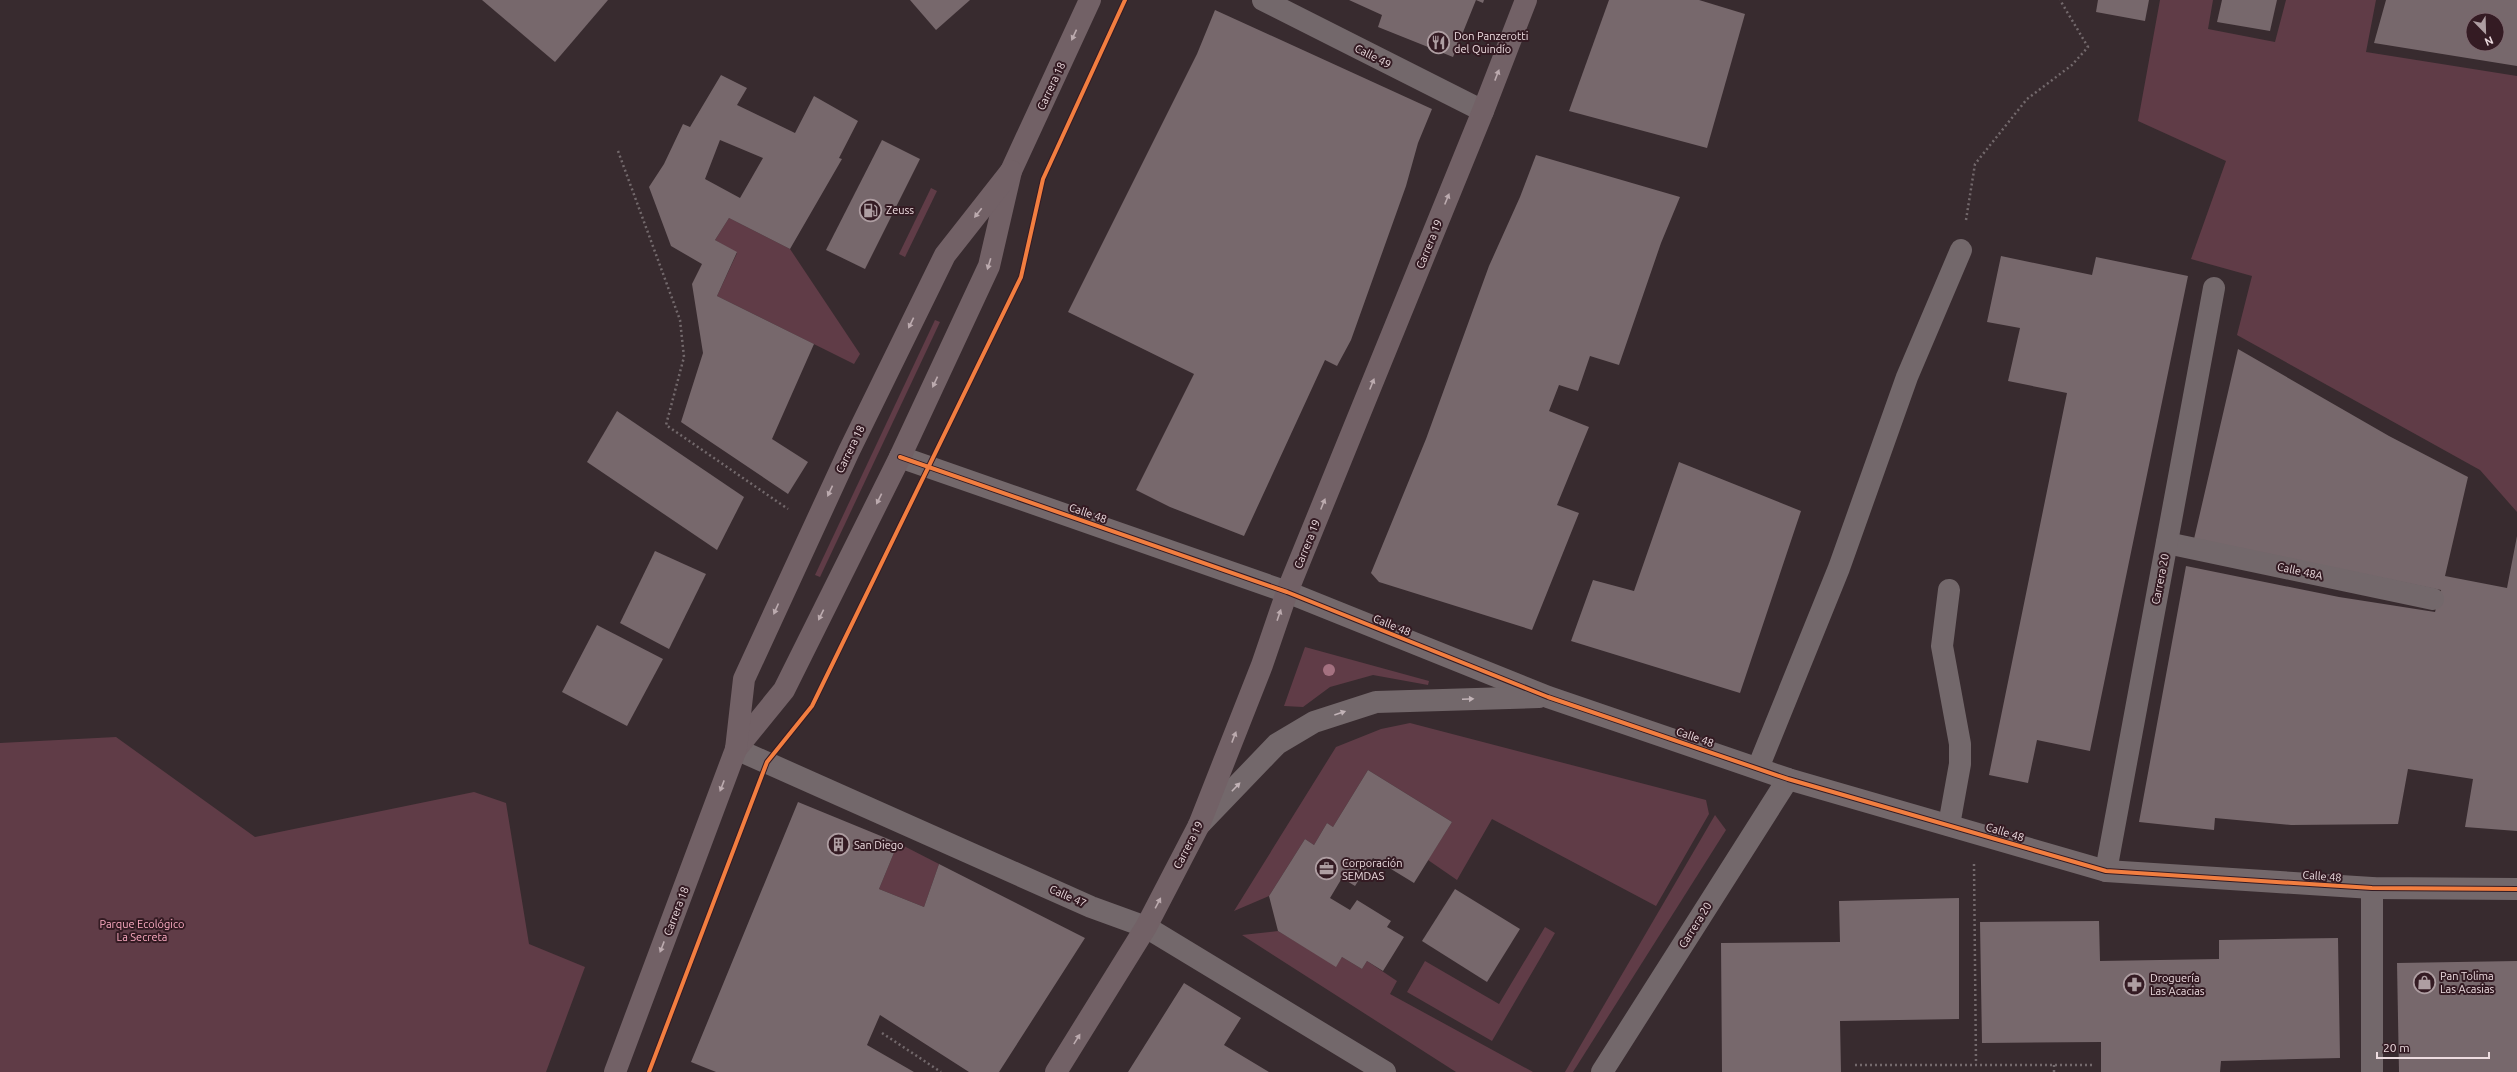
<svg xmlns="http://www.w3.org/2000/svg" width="2517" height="1072" font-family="Ubuntu,sans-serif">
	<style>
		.green { fill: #603c47 }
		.building { fill: #77686c; fill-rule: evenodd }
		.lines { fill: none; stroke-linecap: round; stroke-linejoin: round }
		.path { stroke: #73696c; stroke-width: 2.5; stroke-dasharray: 2 3; stroke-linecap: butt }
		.minor { stroke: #73686b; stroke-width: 22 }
		.major { stroke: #726166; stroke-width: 22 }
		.cycleway-casing { stroke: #341b23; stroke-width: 6 }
		.cycleway { stroke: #f27e40; stroke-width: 4 }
		.tree { fill: #a47180 }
		.oneway { fill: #bcabaf }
		.oneway2 { fill: #c2b3b7 }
		.labels { text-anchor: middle; stroke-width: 4; stroke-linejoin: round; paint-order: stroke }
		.poi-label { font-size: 11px; fill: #eddce0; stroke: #341b23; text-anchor: start }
		.street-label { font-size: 11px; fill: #eddce0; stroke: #341b23 }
		.park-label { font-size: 11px; fill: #fcabc2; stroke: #341b23 }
	</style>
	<rect width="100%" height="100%" fill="#382b2f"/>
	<g class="green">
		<path d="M 2160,0 L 2213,0 L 2208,29 L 2275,42 L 2286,0 L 2376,0 L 2366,52 L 2517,76 L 2517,512 L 2480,470 L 2237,335 L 2252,276 L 2191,259 L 2226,161 L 2138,121 Z"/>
		<path d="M 931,188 L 937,191 L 905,257 L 899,254 Z"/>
		<path d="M 729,218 L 790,249 L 860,354 L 854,364 L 717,296 L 737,253 L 715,240 Z"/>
		<path d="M 935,320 L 940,322 L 820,577 L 815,575 Z"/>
		<path d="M 1305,647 L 1429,681 L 1428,685 L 1373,675 L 1330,687 L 1303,707 L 1284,706 Z"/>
		<path d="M 1410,723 L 1706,800 L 1709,814 L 1656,906 L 1492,819 L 1457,880 L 1428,860 L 1452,822 L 1368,770 L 1333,827 L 1327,823 L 1314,845 L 1305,839 L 1269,896 L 1234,911 L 1336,747 L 1381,729 Z"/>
		<path d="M 116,737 L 255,837 L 474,792 L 506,803 L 529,944 L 585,967 L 546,1072 L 0,1072 L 0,743 Z"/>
		<path d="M 1715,815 L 1726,830 L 1573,1072 L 1565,1072 Z"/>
		<path d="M 898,843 L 939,864 L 924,907 L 879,889 Z"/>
		<path d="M 1545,927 L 1555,933 L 1492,1041 L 1407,992 L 1425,961 L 1499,1004 Z"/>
		<path d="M 1278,931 L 1336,966 L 1342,957 L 1362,969 L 1367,961 L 1397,981 L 1390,994 L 1533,1072 L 1456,1072 L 1242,935 Z"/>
	</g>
	<g class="building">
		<path d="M 482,0 L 608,0 L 555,62 Z"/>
		<path d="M 910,0 L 970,0 L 936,30 Z"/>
		<path d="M 1349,0 L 1484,0 L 1483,3 L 1476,0 L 1453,57 L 1378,27 L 1382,15 Z"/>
		<path d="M 1609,0 L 1699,0 L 1745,14 L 1707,148 L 1569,111 Z"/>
		<path d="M 2098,0 L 2149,0 L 2145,21 L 2096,12 Z"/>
		<path d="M 2222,0 L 2277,0 L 2270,31 L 2217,22 Z"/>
		<path d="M 2386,0 L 2517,0 L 2517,66 L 2374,43 ZM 2473,20 L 2497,20 L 2497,44 L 2473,44 Z"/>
		<path d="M 1215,10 L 1432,109 L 1418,143 L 1406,186 L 1351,340 L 1337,366 L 1325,360 L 1244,536 L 1170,507 L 1136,490 L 1194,374 L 1068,312 L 1197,54 Z"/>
		<path d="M 721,75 L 747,88 L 737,105 L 795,133 L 814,96 L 858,121 L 839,158 L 842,159 L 790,249 L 729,218 L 715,240 L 737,252 L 717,296 L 814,344 L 772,439 L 808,462 L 788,494 L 681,422 L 703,353 L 692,284 L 702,264 L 671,246 L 649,187 L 664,164 L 683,124 L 690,127 ZM 720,140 L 763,158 L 740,198 L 705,179 Z"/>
		<path d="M 882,140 L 920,159 L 865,269 L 826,250 Z"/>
		<path d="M 1536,155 L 1680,197 L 1661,243 L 1619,365 L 1590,356 L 1578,391 L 1559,385 L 1549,411 L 1589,427 L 1557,505 L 1579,513 L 1532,630 L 1379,582 L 1371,573 L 1426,439 L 1489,266 L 1520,197 Z"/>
		<path d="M 2001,256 L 2092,275 L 2096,257 L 2188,276 L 2090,751 L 2037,740 L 2028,783 L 1989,775 L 2067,393 L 2008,381 L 2020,328 L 1987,322 Z"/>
		<path d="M 2238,349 L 2389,436 L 2468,477 L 2445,576 L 2507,588 L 2517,536 L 2517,831 L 2465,827 L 2473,779 L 2408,769 L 2398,824 L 2291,825 L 2215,818 L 2214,830 L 2139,822 L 2186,566 L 2339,597 L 2435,612 L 2441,590 L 2194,539 Z"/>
		<path d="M 617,411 L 744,497 L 717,550 L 587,462 Z"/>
		<path d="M 1679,462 L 1801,511 L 1740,693 L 1571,641 L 1593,580 L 1634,591 Z"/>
		<path d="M 655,551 L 706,574 L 669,649 L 620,623 Z"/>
		<path d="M 597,625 L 663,659 L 627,726 L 562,692 Z"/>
		<path d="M 1368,770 L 1452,822 L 1414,883 L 1373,858 L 1355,886 L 1342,878 L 1330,898 L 1350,910 L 1357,900 L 1391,921 L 1387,927 L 1404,937 L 1383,971 L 1367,961 L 1362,969 L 1342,957 L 1336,967 L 1278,931 L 1269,896 L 1305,839 L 1314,845 L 1327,823 L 1333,827 Z"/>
		<path d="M 798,802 L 898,843 L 879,889 L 924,907 L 939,864 L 1085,938 L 999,1072 L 969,1072 L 880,1015 L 867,1045 L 914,1072 L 716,1072 L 691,1062 Z"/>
		<path d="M 1455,889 L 1520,929 L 1487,982 L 1422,941 Z"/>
		<path d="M 1959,898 L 1959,1019 L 1840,1021 L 1841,1072 L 1722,1072 L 1721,943 L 1840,942 L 1839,901 Z"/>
		<path d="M 2099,921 L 2100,961 L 2219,959 L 2219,940 L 2338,938 L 2340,1058 L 2221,1061 L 2220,1072 L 2101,1072 L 2101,1042 L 1982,1043 L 1980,922 Z"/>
		<path d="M 2517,961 L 2517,1072 L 2399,1072 L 2397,963 Z"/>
		<path d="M 1184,983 L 1241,1018 L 1224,1045 L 1269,1072 L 1128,1072 Z"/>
	</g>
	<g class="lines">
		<g class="path">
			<path d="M 618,151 L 680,320 L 684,357 L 666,425 L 788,509"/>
			<path d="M 1966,220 L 1975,164 L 2027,99 L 2072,65 L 2088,47 L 2060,0"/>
			<path d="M 1974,864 L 1976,1064"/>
			<path d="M 882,1033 L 941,1072"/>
			<path d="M 1855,1065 L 2093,1065"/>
			<path d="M 2054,1072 L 2054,1065"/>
		</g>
		<g class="minor">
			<path d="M 1263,0 L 1483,111"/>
			<path d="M 900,457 L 1287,592 L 1548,697 L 1788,779 L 2106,871 L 2372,888 L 2517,889"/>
			<path d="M 2167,543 L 2433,599"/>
			<path d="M 736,749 L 1091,907 L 1146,927 L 1385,1072"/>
			<path d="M 1758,768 L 1839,568 L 1907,377 L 1961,250"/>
			<path d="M 1199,825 L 1277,744 L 1314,722 L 1376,702 L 1539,697"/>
			<path d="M 1949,825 L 1960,764 L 1960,744 L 1942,646 L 1949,590"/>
			<path d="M 2106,871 L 2214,288"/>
			<path d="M 1602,1072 L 1788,779"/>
			<path d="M 2372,1072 L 2372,888"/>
		</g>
		<g class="major">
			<path d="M 736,749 L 784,690 L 900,457 L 989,266 L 1011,171 L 1090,0"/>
			<path d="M 615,1072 L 736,749 L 744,679 L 849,451 L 945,255 L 1011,171"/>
			<path d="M 1056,1072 L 1146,927 L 1199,825 L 1262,665 L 1287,592 L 1483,111 L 1526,0"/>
		</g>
		<defs>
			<g id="cycleway">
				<path d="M 900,457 L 1287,592 L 1548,697 L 1788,779 L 2106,871 L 2372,888 L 2517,889"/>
				<path d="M 649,1072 L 767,762 L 812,706 L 1021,277 L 1043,179 L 1125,0"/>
			</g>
		</defs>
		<use href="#cycleway" class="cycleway-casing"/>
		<use href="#cycleway" class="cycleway"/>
	</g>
	<circle class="tree" cx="1329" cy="670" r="6"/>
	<defs><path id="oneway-solid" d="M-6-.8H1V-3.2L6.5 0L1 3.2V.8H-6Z"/></defs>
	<g class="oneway">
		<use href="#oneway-solid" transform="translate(1074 35) rotate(115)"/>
		<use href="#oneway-solid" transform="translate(1497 75) rotate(-69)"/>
		<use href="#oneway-solid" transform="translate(1447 199) rotate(-68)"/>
		<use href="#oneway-solid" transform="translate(978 213) rotate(128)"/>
		<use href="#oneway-solid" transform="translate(989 264) rotate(107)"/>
		<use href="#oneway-solid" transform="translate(911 323) rotate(116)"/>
		<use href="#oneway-solid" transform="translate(935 382) rotate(115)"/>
		<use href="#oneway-solid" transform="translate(1372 384) rotate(-68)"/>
		<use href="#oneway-solid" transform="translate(830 491) rotate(115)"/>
		<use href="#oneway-solid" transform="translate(879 499) rotate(116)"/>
		<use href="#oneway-solid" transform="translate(1323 504) rotate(-68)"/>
		<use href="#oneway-solid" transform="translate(776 609) rotate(114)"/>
		<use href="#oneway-solid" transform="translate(821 615) rotate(116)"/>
		<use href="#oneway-solid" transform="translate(1279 615) rotate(-71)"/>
		<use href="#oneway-solid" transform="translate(1234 737) rotate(-69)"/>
		<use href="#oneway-solid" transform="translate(722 786) rotate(111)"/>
		<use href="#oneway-solid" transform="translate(1158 903) rotate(-62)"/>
		<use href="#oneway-solid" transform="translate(662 947) rotate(111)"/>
		<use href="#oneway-solid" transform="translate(1077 1039) rotate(-58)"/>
	</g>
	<g class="oneway2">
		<use href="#oneway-solid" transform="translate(1468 699) rotate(-2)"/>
		<use href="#oneway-solid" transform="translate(1340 713) rotate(-19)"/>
		<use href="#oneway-solid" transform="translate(1236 787) rotate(-46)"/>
	</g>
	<defs>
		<symbol id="restaurant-ring" viewBox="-11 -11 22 22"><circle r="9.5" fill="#341b23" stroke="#ae9ea2" stroke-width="1.5"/><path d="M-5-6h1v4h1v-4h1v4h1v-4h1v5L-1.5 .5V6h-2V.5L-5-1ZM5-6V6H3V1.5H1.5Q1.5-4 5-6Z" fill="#ae9ea2"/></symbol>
		<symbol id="fuel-ring" viewBox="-11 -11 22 22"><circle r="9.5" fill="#341b23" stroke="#ae9ea2" stroke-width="1.5"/><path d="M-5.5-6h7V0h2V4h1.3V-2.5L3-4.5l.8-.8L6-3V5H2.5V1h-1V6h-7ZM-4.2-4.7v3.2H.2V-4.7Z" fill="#ae9ea2"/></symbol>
		<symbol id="building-ring" viewBox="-11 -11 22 22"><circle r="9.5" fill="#341b23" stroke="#ae9ea2" stroke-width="1.5"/><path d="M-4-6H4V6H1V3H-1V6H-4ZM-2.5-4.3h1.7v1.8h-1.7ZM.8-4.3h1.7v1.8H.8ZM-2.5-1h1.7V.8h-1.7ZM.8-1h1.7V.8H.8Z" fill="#ae9ea2"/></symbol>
		<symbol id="office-ring" viewBox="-11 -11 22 22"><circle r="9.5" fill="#341b23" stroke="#ae9ea2" stroke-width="1.5"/><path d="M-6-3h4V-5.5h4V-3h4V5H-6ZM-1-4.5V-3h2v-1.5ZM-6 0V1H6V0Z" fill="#ae9ea2"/></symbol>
		<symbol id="shop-ring" viewBox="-11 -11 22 22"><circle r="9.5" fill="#341b23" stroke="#ae9ea2" stroke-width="1.5"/><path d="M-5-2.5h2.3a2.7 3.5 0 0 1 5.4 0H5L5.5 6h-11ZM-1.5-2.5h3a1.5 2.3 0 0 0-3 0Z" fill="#ae9ea2"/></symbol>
		<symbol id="pharmacy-ring" viewBox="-11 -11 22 22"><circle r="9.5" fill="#341b23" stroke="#ae9ea2" stroke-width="1.5"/><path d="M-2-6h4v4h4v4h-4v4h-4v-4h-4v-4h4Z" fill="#ae9ea2"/></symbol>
	</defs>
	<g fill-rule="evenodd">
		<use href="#restaurant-ring" x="1426" y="30" width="25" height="25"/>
		<use href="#fuel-ring" x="858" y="198" width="25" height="25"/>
		<use href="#building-ring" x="826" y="832" width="25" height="25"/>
		<use href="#office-ring" x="1314" y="856" width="25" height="25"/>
		<use href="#shop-ring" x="2412" y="970" width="25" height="25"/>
		<use href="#pharmacy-ring" x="2122" y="972" width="25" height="25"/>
	</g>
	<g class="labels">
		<g class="poi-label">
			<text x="1454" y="40">Don Panzerotti<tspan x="1454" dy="13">del Quindío</tspan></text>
			<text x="886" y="214">Zeuss</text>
			<text x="854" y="849">San Diego</text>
			<text x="1342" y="867">Corporación<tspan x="1342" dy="13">SEMDAS</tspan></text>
			<text x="2440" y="980">Pan Tolima<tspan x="2440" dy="13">Las Acasias</tspan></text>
			<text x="2150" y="982">Droguería<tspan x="2150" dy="13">Las Acacias</tspan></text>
		</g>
		<g class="street-label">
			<text transform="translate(1373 56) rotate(27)" y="4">Calle 49</text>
			<text transform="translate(1051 86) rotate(-65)" y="4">Carrera 18</text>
			<text transform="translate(1429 244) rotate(-68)" y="4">Carrera 19</text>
			<text transform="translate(850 449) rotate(-64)" y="4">Carrera 18</text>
			<text transform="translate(1088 513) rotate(19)" y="4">Calle 48</text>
			<text transform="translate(1307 544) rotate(-68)" y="4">Carrera 19</text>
			<text transform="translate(2300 571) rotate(12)" y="4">Calle 48A</text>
			<text transform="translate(2160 579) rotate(-79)" y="4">Carrera 20</text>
			<text transform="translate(1392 625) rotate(22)" y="4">Calle 48</text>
			<text transform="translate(1695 737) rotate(19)" y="4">Calle 48</text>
			<text transform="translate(2005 832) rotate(17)" y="4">Calle 48</text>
			<text transform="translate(1188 845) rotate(-63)" y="4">Carrera 19</text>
			<text transform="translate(2322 876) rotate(4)" y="4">Calle 48</text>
			<text transform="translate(1068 896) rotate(24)" y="4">Calle 47</text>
			<text transform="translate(676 911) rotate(-69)" y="4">Carrera 18</text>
			<text transform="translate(1695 925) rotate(-58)" y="4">Carrera 20</text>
		</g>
		<g class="park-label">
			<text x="142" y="928">Parque Ecológico<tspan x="142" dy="13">La Secreta</tspan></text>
		</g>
	</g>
	<g transform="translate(2485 32) rotate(157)"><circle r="19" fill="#341b23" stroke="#7e686f"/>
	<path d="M0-3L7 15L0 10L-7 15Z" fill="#ae9ea2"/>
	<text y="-6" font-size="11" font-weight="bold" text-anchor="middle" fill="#eddce0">N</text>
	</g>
	<path d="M2377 1052v6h112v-6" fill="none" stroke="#eddce0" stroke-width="2"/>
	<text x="2383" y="1052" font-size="12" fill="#eddce0" stroke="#341b23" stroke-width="3" paint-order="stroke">20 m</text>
</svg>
